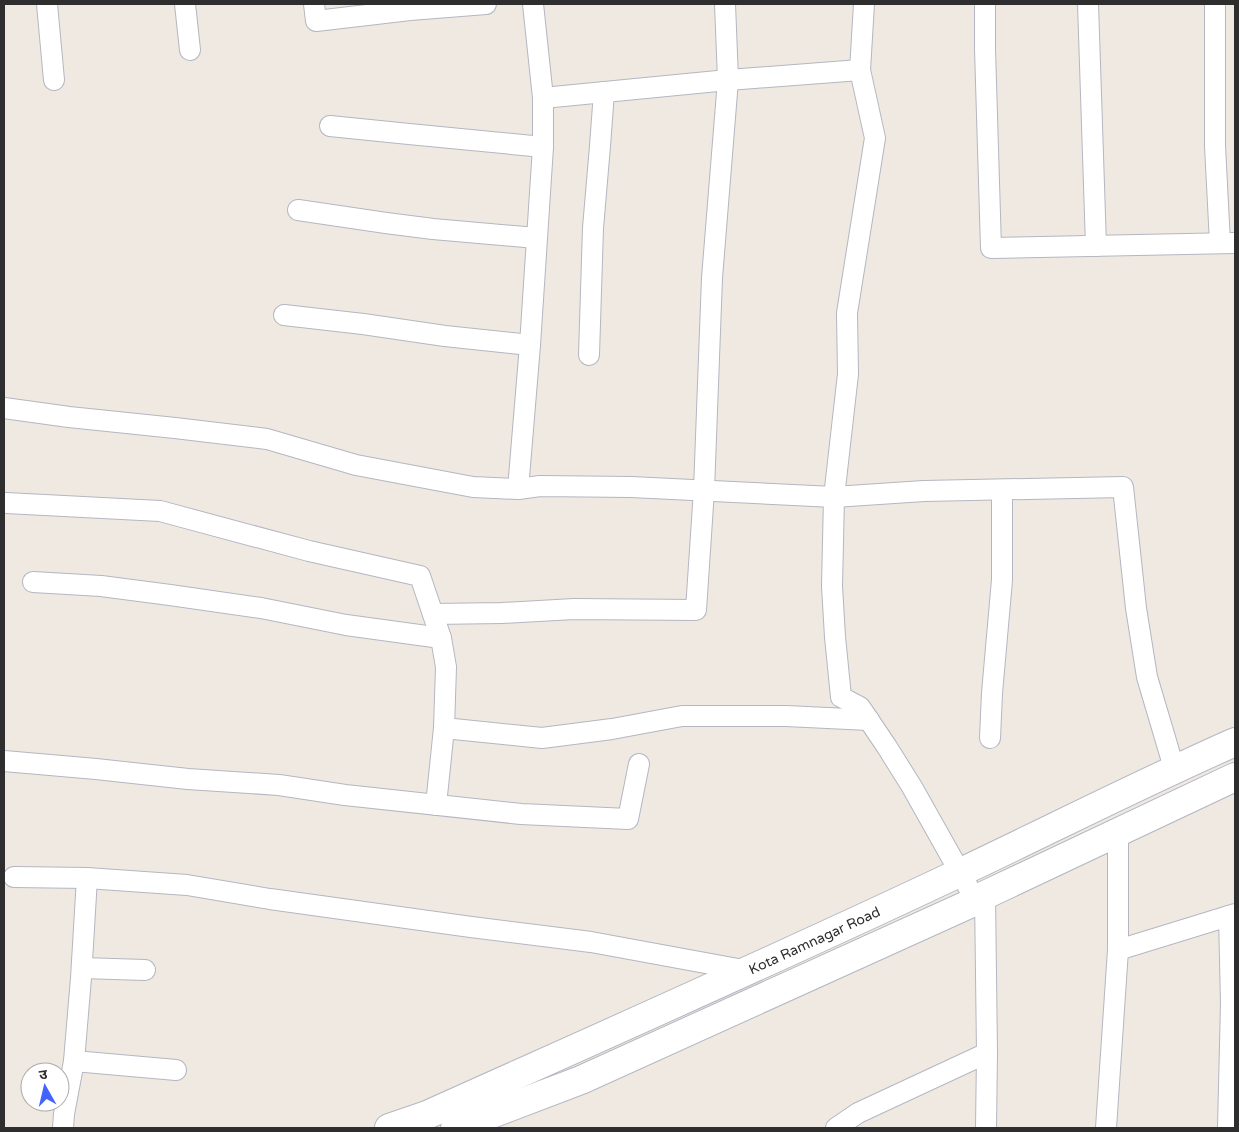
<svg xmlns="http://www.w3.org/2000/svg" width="1239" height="1132" font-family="'Varela Round','Noto Sans Devanagari',sans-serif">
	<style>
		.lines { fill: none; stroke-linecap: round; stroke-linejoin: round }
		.street-casing { stroke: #b4b7c1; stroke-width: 22 }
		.secondary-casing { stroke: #b4b7c1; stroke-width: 30 }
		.street { stroke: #fff; stroke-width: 20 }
		.secondary { stroke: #fff; stroke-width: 28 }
		.labels { text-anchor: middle; stroke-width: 4.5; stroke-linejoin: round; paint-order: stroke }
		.street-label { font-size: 14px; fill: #2e2e2e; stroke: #fff }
	</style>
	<rect width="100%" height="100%" fill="#efe9e1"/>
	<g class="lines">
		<defs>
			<g id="street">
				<path d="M 47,4 L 54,80"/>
				<path d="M 185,4 L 190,50"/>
				<path d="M 314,4 L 316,21 L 410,10 L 486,4"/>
				<path d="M 533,4 L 543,98 L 728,80 L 860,70"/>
				<path d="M 864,4 L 860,70 L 875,138 L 847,313 L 848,374 L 834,497 L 832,586 L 835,637 L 841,697 L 860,707 L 887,747 L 912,787 L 976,901"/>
				<path d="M 985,4 L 985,49 L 991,248 L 1235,243"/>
				<path d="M 1088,4 L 1096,246"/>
				<path d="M 1215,4 L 1215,146 L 1220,243"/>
				<path d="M 330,126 L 409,134 L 543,147"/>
				<path d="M 298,210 L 386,223 L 433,229 L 536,238"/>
				<path d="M 284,315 L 363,324 L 445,336 L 530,345"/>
				<path d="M 589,355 L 593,228 L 600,146 L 604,92"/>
				<path d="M 4,408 L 69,417 L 175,428 L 267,439 L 356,465 L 473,487 L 518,489 L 540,486 L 631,487 L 834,497 L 924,491 L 1123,487 L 1136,608 L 1147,677 L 1174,768"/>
				<path d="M 518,489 L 530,345 L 543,147 L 543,98"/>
				<path d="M 6,503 L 160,511 L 309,551 L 420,576 L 441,638 L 446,667 L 444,728 L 436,805"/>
				<path d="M 33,582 L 101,586 L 170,595 L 261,608 L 346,625 L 441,638"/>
				<path d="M 433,614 L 502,613 L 574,609 L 696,610 L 704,490 L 712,278 L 728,80 L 725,4"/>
				<path d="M 444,728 L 542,738 L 612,729 L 682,716 L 786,716 L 869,720"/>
				<path d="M 990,738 L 992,693 L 1002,580 L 1002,490"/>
				<path d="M 4,761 L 96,769 L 188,779 L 279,785 L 345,795 L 521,814 L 628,819 L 639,764"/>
				<path d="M 14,877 L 87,878 L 187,885 L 270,899 L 471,927 L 591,942 L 738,969 L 746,972"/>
				<path d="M 985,895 L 987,1053 L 986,1128"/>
				<path d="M 1118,950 L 1235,914"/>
				<path d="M 82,968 L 145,970"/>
				<path d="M 74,1061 L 176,1070"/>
				<path d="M 63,1128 L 64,1114 L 74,1061 L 81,978 L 87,878"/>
				<path d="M 836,1128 L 858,1113 L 987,1053"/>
				<path d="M 1106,1128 L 1118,950 L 1118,832"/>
				<path d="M 1228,1128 L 1231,1003 L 1229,916"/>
			</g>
			<g id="secondary">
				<path id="s1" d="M 389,1128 L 427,1115 C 605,1035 784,956 961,872 C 1052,829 1142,783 1235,742"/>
				<path d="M 455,1128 L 581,1080 L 976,901 L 985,895 L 1235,777"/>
			</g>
		</defs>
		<use href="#street" class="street-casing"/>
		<use href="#secondary" class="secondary-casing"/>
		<use href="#street" class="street"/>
		<use href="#secondary" class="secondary"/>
	</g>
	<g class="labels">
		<g class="street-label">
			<text dy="5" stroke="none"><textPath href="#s1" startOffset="465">Kota Ramnagar Road</textPath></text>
		</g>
	</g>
	<rect width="1239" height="1132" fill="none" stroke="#2e2e2e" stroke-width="10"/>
	<g transform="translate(45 1087) rotate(352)"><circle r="24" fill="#ffffff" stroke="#ababab"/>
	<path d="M0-4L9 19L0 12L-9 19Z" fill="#4264fb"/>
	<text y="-8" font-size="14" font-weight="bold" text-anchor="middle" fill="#2e2e2e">उ</text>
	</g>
</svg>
